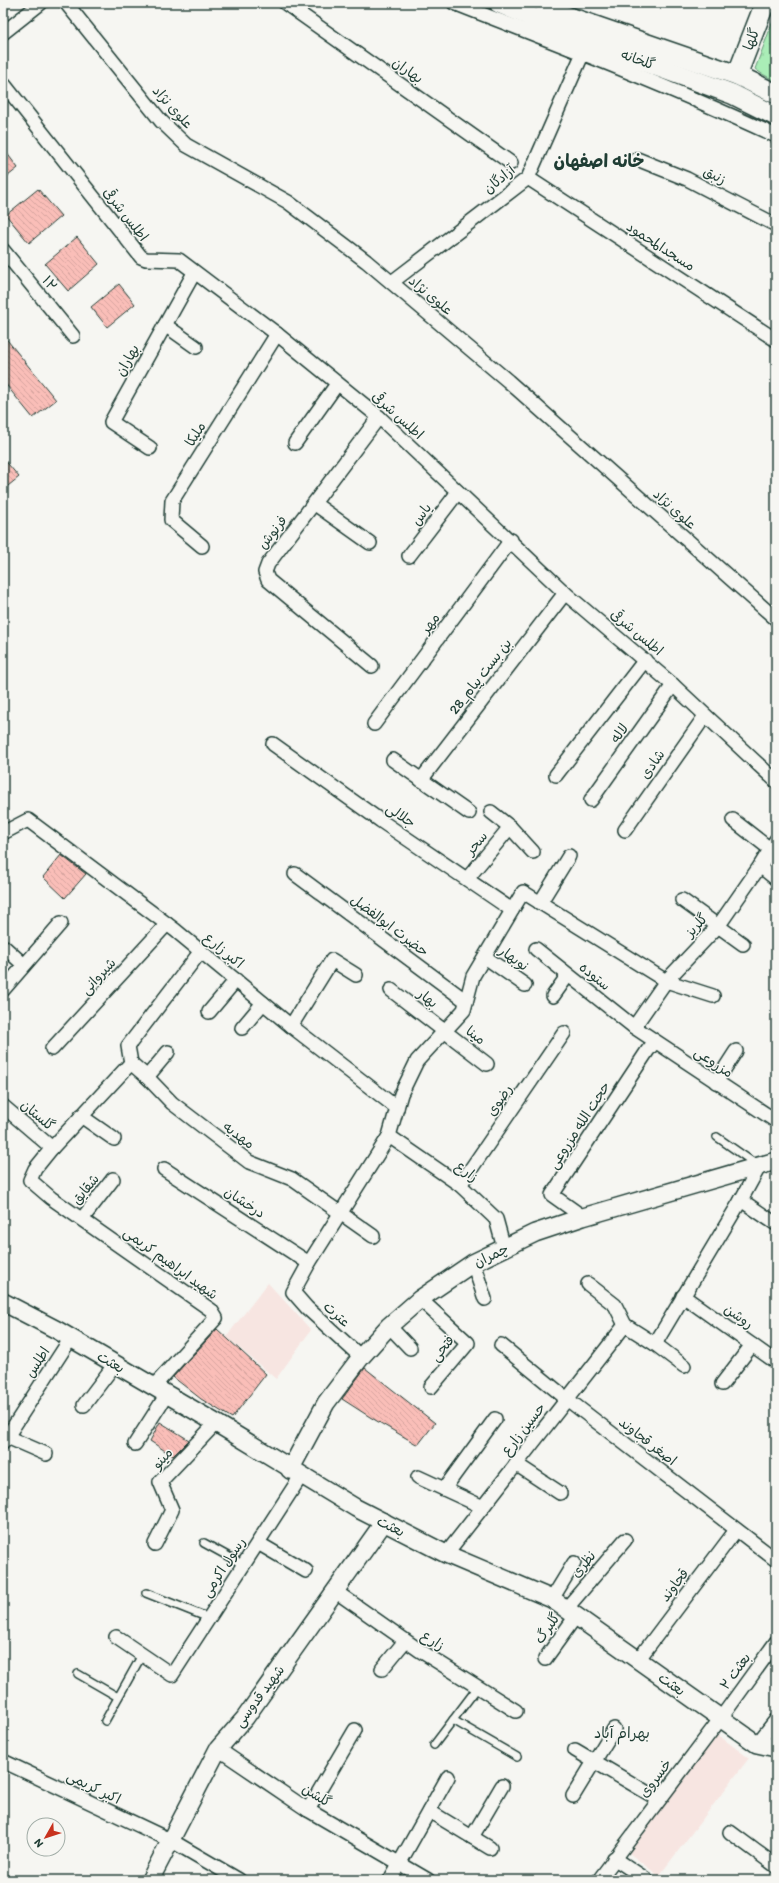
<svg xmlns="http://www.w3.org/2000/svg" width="779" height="1883" font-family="Itim,'Playpen Sans Arabic',sans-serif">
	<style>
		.built { fill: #f7e5e1 }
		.grass { fill: url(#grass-tufts); stroke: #649576 }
		.building { fill: url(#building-back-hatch); stroke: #1f3d34 }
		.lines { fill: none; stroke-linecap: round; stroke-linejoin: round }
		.service-casing { stroke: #1f3d34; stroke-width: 10 }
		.minor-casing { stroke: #1f3d34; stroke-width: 16 }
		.tertiary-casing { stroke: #1f3d34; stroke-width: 20 }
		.secondary-casing { stroke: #1f3d34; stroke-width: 22 }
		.service { stroke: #f6f6f2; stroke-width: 7 }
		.minor { stroke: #f6f6f2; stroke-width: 13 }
		.tertiary { stroke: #f6f6f2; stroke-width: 17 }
		.secondary { stroke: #f6f6f2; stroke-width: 19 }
		.labels { text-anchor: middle; stroke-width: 3; stroke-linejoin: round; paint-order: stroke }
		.street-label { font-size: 14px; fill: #1f3d34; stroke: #f6f6f2 }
		.neighbourhood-label { font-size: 15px; fill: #1f3d34; stroke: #f6f6f2 }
		.district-label { font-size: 18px; font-weight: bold; fill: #1f3d34; stroke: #f6f6f2 }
	</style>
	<defs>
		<pattern id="grass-tufts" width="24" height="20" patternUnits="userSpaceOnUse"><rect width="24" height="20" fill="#aaedb7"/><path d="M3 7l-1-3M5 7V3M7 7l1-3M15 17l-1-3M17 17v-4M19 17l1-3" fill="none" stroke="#92cc9e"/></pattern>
		<pattern id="building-back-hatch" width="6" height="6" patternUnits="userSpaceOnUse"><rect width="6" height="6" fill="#fabeb8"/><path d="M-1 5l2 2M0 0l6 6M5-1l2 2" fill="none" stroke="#d6a49f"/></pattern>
	</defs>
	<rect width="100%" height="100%" fill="#f6f6f2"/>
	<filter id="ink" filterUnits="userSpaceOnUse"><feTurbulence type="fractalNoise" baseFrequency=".025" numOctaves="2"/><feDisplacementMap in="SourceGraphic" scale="8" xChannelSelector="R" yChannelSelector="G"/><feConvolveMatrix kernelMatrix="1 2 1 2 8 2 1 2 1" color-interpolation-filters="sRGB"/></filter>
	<g filter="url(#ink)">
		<g class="built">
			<path d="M 268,1283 L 311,1330 L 276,1379 L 226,1337 Z"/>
			<path d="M 714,1732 L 749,1758 L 659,1876 L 625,1850 Z"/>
		</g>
		<path class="grass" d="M 776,13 L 776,81 L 762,74 L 755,69 Z"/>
		<g class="building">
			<path d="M 3,148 L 18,168 L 3,180 Z"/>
			<path d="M 38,189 L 61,216 L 29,243 L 6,215 Z"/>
			<path d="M 77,237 L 99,264 L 68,291 L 45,264 Z"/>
			<path d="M 119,284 L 135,304 L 107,327 L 91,307 Z"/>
			<path d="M 3,335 L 56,400 L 33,418 L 3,381 Z"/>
			<path d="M 3,458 L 19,477 L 3,490 Z"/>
			<path d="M 61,855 L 86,874 L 65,898 L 43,877 Z"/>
			<path d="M 217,1329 L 266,1374 L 232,1418 L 201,1399 L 173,1377 Z"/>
			<path d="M 365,1368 L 435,1423 L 418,1445 L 370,1417 L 342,1399 Z"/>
			<path d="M 160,1422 L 189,1440 L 173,1456 L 150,1441 Z"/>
		</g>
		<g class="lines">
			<defs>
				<g id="service">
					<path d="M 717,1137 L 757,1165"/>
					<path d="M 204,1543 L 244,1565"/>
					<path d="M 146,1593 L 209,1618"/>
					<path d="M 78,1674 L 118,1697"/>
					<path d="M 453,1720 L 517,1757"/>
					<path d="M 105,1721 L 142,1655"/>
					<path d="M 434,1745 L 478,1687"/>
				</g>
				<g id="minor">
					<path d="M 66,3 L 161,121 L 186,145 L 288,202 L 366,261 L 508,381 L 776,619"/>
					<path d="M 285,3 L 511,163"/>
					<path d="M 454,3 C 562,45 671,87 776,136"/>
					<path d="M 3,33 L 41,3"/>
					<path d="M 3,83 L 141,257 L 146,259 L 179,260 L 277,334 L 379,417 L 565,593 L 673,685 L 776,781"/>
					<path d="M 637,159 L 687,179 L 776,225"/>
					<path d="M 528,178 L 776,340"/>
					<path d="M 3,250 L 73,336"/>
					<path d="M 392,282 L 528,178 L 586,46"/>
					<path d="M 165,325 L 196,347"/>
					<path d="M 295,443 L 337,384"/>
					<path d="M 150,448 L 111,422 L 194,273"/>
					<path d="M 315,504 L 370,543"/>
					<path d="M 202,546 L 171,520 L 172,501 L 277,334"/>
					<path d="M 409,556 L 458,492"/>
					<path d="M 372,666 L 268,580 L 265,572 L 268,564 L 379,417"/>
					<path d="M 374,724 L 511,540"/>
					<path d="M 273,744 L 381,821 L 512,910"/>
					<path d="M 393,760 L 469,813"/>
					<path d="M 556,775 L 645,660"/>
					<path d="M 421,780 L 565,593"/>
					<path d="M 591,800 L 673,685"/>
					<path d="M 491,812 L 510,827 L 533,852"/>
					<path d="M 733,820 L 770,849"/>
					<path d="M 625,830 L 705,716"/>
					<path d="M 3,833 L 28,820 L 175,930 L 291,1026 L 397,1108"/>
					<path d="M 760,866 L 776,879"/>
					<path d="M 295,874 L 466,1001"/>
					<path d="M 467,879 L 510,827"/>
					<path d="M 682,900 L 743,944"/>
					<path d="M 540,903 L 569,856"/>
					<path d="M 3,946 L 24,965"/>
					<path d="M 536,949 L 634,1027 L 776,1121"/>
					<path d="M 485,957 L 525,985"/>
					<path d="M 3,990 L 61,923"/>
					<path d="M 391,990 L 487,1064"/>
					<path d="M 553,996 L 568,975"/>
					<path d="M 209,1012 L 236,980"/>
					<path d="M 291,1026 L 332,960 L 356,975"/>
					<path d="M 634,1027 L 666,981 L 719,925 L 760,866 L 776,840"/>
					<path d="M 242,1028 L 263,1003"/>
					<path d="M 52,1049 L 167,924"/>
					<path d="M 131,1063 L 52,1148 L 35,1169 L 30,1180 L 51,1198 L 211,1310 L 216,1318 L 154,1386"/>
					<path d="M 131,1063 L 147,1077 L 172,1103 L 249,1162 L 292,1179 L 373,1236"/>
					<path d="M 131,1063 L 128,1046 L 201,951"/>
					<path d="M 147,1077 L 168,1052"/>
					<path d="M 716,1082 L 736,1051"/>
					<path d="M 3,1106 L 52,1148"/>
					<path d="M 81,1116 L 114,1139"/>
					<path d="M 389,1136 L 460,1185 L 496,1219 L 504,1248"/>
					<path d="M 164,1169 L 309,1263"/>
					<path d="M 460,1185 L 564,1033"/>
					<path d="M 741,1200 L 776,1224"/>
					<path d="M 583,1217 L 552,1195 L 648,1050 L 655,1042"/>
					<path d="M 82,1219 L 113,1179"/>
					<path d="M 473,1263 L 485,1299"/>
					<path d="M 588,1284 L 615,1305 L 625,1325 L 655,1344 L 684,1366"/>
					<path d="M 683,1296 L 776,1362"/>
					<path d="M 420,1299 L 468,1343 L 431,1387"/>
					<path d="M 389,1326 L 410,1348"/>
					<path d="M 655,1344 L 741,1200 L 759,1167"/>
					<path d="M 501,1345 L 567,1399 L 776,1560"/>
					<path d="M 361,1357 L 307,1308 L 293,1292 L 309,1263 L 389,1136 L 401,1094 L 417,1061 L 464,1010 L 473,976 L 523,892 L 666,981 L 713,996"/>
					<path d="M 722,1384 L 752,1345"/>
					<path d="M 84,1405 L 115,1364"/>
					<path d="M 7,1437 L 46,1454"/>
					<path d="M 3,1443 L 71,1338"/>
					<path d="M 135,1444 L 167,1394"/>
					<path d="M 516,1464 L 560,1493"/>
					<path d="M 418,1477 L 483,1507"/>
					<path d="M 444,1489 L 495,1419"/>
					<path d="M 258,1543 L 306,1571"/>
					<path d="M 155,1544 L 172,1510 L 160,1482 L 216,1423"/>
					<path d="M 446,1554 L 625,1325"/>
					<path d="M 335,1591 L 419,1650 L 516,1711"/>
					<path d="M 552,1599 L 574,1563"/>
					<path d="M 566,1609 L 625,1540"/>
					<path d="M 116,1637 L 172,1675 L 301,1476"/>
					<path d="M 545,1659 L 576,1616"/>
					<path d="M 638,1660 L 736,1530"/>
					<path d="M 382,1669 L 405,1641"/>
					<path d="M 757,1744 L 776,1720"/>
					<path d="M 218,1749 L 308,1810 L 428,1880"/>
					<path d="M 575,1750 L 658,1799"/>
					<path d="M 3,1761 L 172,1841 L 239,1880"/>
					<path d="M 573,1796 L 614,1729"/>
					<path d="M 308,1810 L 355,1730"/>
					<path d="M 429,1811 L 490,1848"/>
					<path d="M 730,1832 L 776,1866"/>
					<path d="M 472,1837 L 502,1786"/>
					<path d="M 614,1858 L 647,1880"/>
					<path d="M 390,1880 L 448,1777"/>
					<path d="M 599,1880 L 721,1718 L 776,1642"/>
				</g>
				<g id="tertiary">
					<path d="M 3,1302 L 57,1330 L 216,1423 L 356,1508 L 446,1554 L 552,1599 L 757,1744 L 776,1748"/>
					<path d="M 290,1470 L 326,1403 L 361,1357 L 389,1326 L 420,1299 L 473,1263 L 535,1233 L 583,1217 L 776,1161"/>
					<path d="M 150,1880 L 218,1749 L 245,1718 L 384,1522"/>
				</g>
				<g id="secondary">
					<path d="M 499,3 L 588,41 L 732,94 L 776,116"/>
					<path d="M 546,9 L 737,75 L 776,94"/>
					<path d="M 737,75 L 765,3"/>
				</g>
			</defs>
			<use href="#service" class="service-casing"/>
			<use href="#minor" class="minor-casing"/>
			<use href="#tertiary" class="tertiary-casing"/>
			<use href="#secondary" class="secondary-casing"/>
			<use href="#service" class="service"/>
			<use href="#minor" class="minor"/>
			<use href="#tertiary" class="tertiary"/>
			<use href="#secondary" class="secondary"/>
		</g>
	</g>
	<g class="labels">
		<g class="street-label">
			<text transform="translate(751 39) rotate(-69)" y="5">گلها</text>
			<text transform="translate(638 59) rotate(20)" y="5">گلخانه</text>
			<text transform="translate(408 70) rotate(35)" y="5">بهاران</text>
			<text transform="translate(173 107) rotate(48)" y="5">علوی نژاد</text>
			<text transform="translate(715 175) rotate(27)" y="5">زنبق</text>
			<text transform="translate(499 179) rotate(-39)" y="5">آزادگان</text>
			<text transform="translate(126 214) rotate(52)" y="5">اطلس شرقی</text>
			<text transform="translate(661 246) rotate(33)" y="5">مسجدالمحمود</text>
			<text transform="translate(50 283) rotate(51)" y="5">۱۲</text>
			<text transform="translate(431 295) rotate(40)" y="5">علوی نژاد</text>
			<text transform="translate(127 360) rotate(-61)" y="5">بهاران</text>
			<text transform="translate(398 415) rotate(42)" y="5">اطلس شرقی</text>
			<text transform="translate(195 434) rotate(-58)" y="5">ملیکا</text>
			<text transform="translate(675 509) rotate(42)" y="5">علوی نژاد</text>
			<text transform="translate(421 514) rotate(-53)" y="5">یاس</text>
			<text transform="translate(272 532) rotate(-52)" y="5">فرنوش</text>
			<text transform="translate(430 623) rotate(-53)" y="5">مهر</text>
			<text transform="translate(637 632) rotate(40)" y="5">اطلس شرقی</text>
			<text transform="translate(480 676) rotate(-52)" y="5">بن بست پیام_28</text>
			<text transform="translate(619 733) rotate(-54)" y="5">لاله</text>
			<text transform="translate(652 764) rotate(-55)" y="5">شادی</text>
			<text transform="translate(401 815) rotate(34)" y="5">جلالی</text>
			<text transform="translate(476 843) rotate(-50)" y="5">سحر</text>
			<text transform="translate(390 925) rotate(37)" y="5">حضرت ابوالفضل</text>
			<text transform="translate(696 925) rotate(-47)" y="5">گلریز</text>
			<text transform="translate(224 950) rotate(40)" y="5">اکبر زارع</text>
			<text transform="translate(514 958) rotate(35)" y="5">نوبهار</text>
			<text transform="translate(98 976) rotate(-47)" y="5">شیروانی</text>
			<text transform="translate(595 976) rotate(39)" y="5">ستوده</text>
			<text transform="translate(428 998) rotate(38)" y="5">بهار</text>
			<text transform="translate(476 1035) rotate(38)" y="5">مینا</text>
			<text transform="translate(714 1062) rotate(34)" y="5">مزروعی</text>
			<text transform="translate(499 1100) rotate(-56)" y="5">رضوی</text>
			<text transform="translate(38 1115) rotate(40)" y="5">گلستان</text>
			<text transform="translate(579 1125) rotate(-57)" y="5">حجت الله مزروعی</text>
			<text transform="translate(239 1135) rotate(37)" y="5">مهدیه</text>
			<text transform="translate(467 1171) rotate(38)" y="5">زارع</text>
			<text transform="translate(85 1189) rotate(-51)" y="5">شقایق</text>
			<text transform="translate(245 1202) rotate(33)" y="5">درخشان</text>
			<text transform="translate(491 1255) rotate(-26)" y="5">چمران</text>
			<text transform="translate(171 1263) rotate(36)" y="5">شهید ابراهیم کریمی</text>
			<text transform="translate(337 1314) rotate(42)" y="5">عترت</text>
			<text transform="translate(739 1316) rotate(35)" y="5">روشن</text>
			<text transform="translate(442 1348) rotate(-51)" y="5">فتحی</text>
			<text transform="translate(37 1362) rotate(-57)" y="5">اطلس</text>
			<text transform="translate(111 1362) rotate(30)" y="5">بعثت</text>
			<text transform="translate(523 1429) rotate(-52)" y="5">حسین زارع</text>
			<text transform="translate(648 1441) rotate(38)" y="5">اصغر قجاوند</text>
			<text transform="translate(162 1458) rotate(-46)" y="5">مینو</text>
			<text transform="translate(391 1526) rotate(27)" y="5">بعثت</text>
			<text transform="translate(583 1564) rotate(-50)" y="5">نظری</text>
			<text transform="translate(223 1567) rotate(-57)" y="5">رسول اکرمی</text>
			<text transform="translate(674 1585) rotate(-53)" y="5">قجاوند</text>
			<text transform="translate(547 1628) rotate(-55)" y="5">گلبرگ</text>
			<text transform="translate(433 1640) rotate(33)" y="5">زارع</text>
			<text transform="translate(735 1671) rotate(-54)" y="5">بعثت ۲</text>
			<text transform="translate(672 1684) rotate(35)" y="5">بعثت</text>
			<text transform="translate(259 1696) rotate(-53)" y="5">شهید قدوسی</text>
			<text transform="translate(655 1778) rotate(-53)" y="5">خسروی</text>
			<text transform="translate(94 1787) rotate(26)" y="5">اکبر کریمی</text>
			<text transform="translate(317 1795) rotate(32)" y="5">گلشن</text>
		</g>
		<g class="neighbourhood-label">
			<text x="622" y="1738">بهرام آباد</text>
		</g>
		<g class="district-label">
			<text x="599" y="167">خانه اصفهان</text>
		</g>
	</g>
	<rect width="779" height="1883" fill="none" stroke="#f6f6f2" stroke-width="16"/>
	<rect x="8" y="8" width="763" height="1867" fill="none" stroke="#1f3d34" stroke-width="1.5" filter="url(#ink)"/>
	<g transform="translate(46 1837) rotate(231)"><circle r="19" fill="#f6f6f2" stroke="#a0aca6"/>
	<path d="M0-3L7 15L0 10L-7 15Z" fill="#c8321e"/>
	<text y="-6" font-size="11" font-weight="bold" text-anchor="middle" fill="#1f3d34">N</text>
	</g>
</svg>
